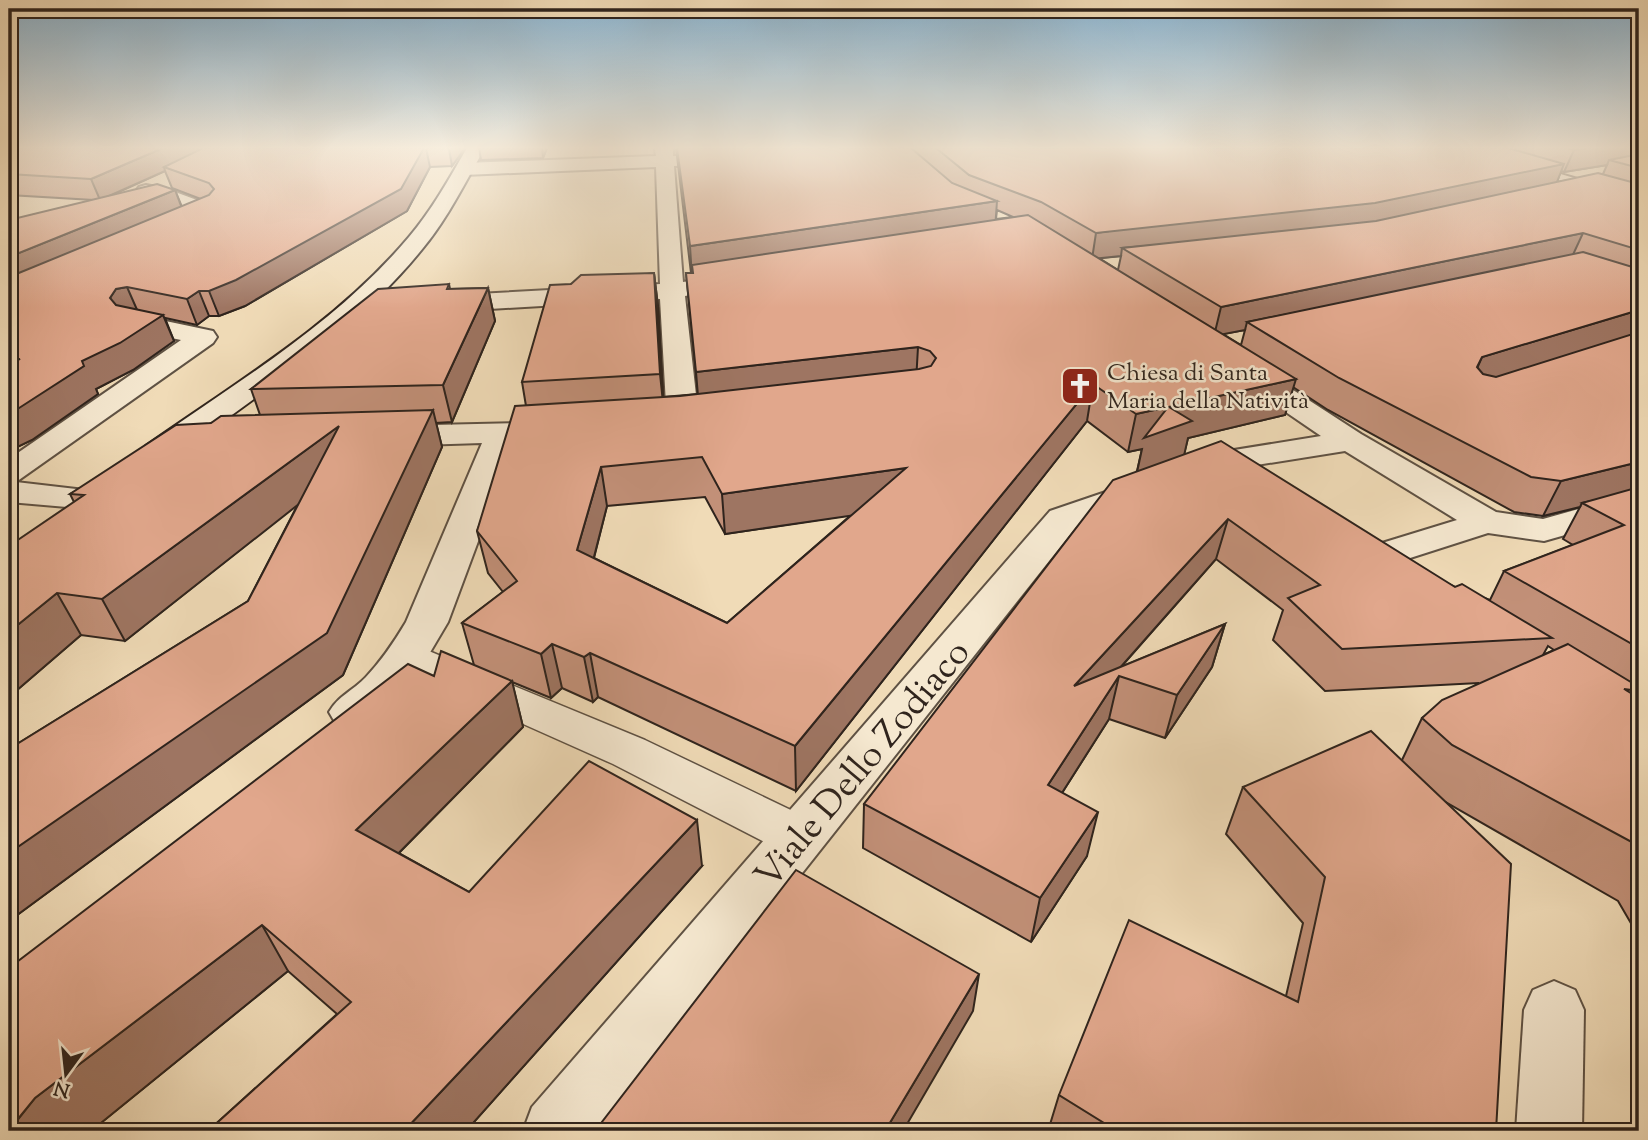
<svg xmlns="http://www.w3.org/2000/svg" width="1648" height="1140" font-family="'Sorts Mill Goudy',serif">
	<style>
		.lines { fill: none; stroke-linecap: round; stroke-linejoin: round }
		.pedestrian-casing { stroke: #5f5244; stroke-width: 3 }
		.minor-casing { stroke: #5f5244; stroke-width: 4 }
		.secondary-casing { stroke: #2f241d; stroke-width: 4 }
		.pedestrian { fill: #f5e8d0; fill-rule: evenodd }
		.minor { fill: #f5e8d0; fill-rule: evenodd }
		.secondary { fill: #f5e8d0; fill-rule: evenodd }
		.wall { fill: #c29078; stroke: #2f241d; stroke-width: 2; fill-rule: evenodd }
		.shaded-wall { fill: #9e7562; stroke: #2f241d; stroke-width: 2 }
		.building { fill: #e1a78c; stroke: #2f241d; stroke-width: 2; fill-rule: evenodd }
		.labels { text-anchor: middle; stroke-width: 5; stroke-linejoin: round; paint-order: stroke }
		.far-poi-label { font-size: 24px; fill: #2f241d; stroke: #f5e8d0; text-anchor: start }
		.near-street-label { font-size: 37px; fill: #2f241d; stroke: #f5e8d0 }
	</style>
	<rect width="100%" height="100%" fill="#f0dbb7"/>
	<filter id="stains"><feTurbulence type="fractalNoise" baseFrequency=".00286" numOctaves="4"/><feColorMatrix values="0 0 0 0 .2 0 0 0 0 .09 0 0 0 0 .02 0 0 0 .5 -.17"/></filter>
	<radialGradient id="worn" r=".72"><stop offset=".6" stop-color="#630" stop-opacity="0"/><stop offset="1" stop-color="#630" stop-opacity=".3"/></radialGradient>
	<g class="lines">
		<defs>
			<path id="pedestrian" d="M 407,642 L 645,740 L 818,823 L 825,837 L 818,851 L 800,857 L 782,851 L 613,764 L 393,666 L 387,656 L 393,646 Z"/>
			<g id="minor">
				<path d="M 655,148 L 673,148 L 673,156 L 736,155 L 739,159 L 736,163 L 730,164 L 674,166 L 683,282 L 739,273 L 747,275 L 751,280 L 747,285 L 739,287 L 685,296 L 699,422 L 694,429 L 683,431 L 672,429 L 667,422 L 660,299 L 440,312 L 431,309 L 427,304 L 431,299 L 440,296 L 660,284 L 656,167 L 464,175 L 455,169 L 464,163 L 656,156 Z"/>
				<path d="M 146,185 L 167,189 L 216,207 L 219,211 C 210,222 187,231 174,227 L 170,223 L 174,219 L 191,211 L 139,195 L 136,191 L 139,187 Z"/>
				<path d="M 137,315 L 213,331 L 217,337 L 213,343 L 16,482 L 102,492 L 107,499 L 102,506 L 90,509 L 9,502 L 9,459 L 181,340 L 128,329 L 124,323 L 128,317 Z"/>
				<path d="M 1246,363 L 1256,366 L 1361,434 L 1496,512 L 1543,519 L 1639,492 L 1639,514 L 1544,541 L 1488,533 L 1382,567 L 1369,570 L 1356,567 L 1350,559 L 1356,551 L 1457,520 L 1345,451 L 1244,467 L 1247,472 L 1242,479 C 1224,484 1209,477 1198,462 L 1203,455 L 1321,436 L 1236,378 L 1232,372 L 1236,366 Z"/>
				<path d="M 524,423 L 535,425 L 540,432 L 535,439 L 515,442 L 448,622 L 422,666 L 396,701 L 368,724 L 352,728 L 336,724 L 329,712 C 338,696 354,690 366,677 C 382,660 394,642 406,622 L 482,443 L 388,446 L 377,443 L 372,436 L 377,429 L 388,426 Z"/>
				<path d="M 1141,480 L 1153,483 L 1158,490 L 1153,497 L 1076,527 L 598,1131 L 523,1131 L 532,1107 L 1050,511 Z"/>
				<path d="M 1554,981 L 1575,990 L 1584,1010 L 1582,1131 L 1516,1131 L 1524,1010 L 1533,990 Z"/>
			</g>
			<g id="secondary">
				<path d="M 467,148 L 485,148 C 465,182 448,218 423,248 C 354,334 257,395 170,460 L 158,463 L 146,460 L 142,453 L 146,446 C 237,382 337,323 409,237 C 432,210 449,179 467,148 Z"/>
				<path d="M 1444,148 L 1472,148 L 1639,197 L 1639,209 L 1447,152 Z"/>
			</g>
		</defs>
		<use href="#pedestrian" class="pedestrian-casing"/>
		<use href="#minor" class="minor-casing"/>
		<use href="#secondary" class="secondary-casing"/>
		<use href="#pedestrian" class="pedestrian"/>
		<use href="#minor" class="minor"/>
		<use href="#secondary" class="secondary"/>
	</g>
	<g class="wall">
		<path d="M 9,148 L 465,148 L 452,166 L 430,167 L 407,211 L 245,306 L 219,316 L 209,316 L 197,325 L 165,318 L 174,341 L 133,370 L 96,389 L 98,394 L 32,440 L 13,449 L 93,200 L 9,195 ZM 165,171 L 172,188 L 201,199 L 182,207 L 175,190 L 110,196 Z"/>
		<path d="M 479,148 L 547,148 L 543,158 L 481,160 Z"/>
		<path d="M 676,148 L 1639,148 L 1639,937 L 1618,901 L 1447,803 L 1496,1131 L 1048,1131 L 1059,1095 L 1286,996 L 1303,923 L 1226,834 L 1243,787 L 1402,760 L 1422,718 L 1479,683 L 1325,691 L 1273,640 L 1283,610 L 1216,559 L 1121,667 L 1225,624 L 1212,667 L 1165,738 L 1109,719 L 1062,793 L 1087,856 L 1031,942 L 863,848 L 864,804 L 1137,471 L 1142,449 L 1128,452 L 1087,421 L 796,791 L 598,697 L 593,702 L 562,688 L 551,698 L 512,682 L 523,727 L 399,853 L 469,892 L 702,866 L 466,1131 L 208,1131 L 337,1014 L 288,971 L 91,1131 L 9,1131 L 434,676 L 474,665 L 462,623 L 503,592 L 488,573 L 477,531 L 526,406 L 522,382 L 571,284 L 654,273 L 658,306 L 663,397 L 698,394 L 686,273 L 691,273 ZM 1607,165 L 1603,174 L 1557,182 L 1561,171 L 1564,172 ZM 997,210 L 1013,217 L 996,219 ZM 1121,256 L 1118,270 L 1099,258 ZM 1245,330 L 1241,345 L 1223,334 ZM 1293,387 L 1328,410 L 1514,512 L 1543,516 L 1580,507 L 1563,539 L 1573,545 L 1504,571 L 1490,600 L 1455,587 L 1184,454 L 1188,438 L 1285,415 ZM 705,497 L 725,534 L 851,515 L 727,623 L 594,558 L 607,506 ZM 1548,646 L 1554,650 L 1543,655 Z"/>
		<path d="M 449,284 L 450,289 L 488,288 L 495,321 L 452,422 L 436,423 L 442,447 L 343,675 L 9,921 L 9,749 L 248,601 L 298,504 L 125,641 L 81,635 L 9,697 L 74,502 L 70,494 L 211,423 L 260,415 L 251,389 Z"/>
	</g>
	<g class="shaded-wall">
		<path d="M 163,148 L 215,148 L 164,167 L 165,171 L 100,200 L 91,179 Z"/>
		<path d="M 424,148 L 426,148 L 430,167 L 407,211 L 245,306 L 219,316 L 209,291 Z"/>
		<path d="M 449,148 L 465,148 L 452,166 Z"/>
		<path d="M 542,148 L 547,148 L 543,158 Z"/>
		<path d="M 1586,148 L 1639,148 L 1639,160 L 1609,160 L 1607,165 L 1564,172 L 1574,150 Z"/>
		<path d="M 1564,164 L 1555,187 L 1367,227 L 1122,248 L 1121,256 L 1092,259 L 1096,233 Z"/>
		<path d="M 175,190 L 183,211 L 9,286 L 9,257 Z"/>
		<path d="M 997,201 L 995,230 L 692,278 L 690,246 Z"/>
		<path d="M 1583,233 L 1571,259 L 1247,322 L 1245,330 L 1214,336 L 1221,307 Z"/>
		<path d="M 654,273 L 658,306 L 664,412 L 660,374 Z"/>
		<path d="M 127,287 L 138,312 L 122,324 L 110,298 L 116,289 Z"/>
		<path d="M 488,288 L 495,321 L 452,422 L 443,385 Z"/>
		<path d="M 199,291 L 209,316 L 197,325 L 187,299 Z"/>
		<path d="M 1639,310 L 1639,333 L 1464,398 L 1482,357 Z"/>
		<path d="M 163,315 L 174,341 L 133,370 L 96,389 L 98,394 L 32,440 L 13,449 L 9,455 L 9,414 L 82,361 Z"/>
		<path d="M 918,347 L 916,382 L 699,408 L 696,372 Z"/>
		<path d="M 20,359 L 9,392 L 9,361 Z"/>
		<path d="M 1296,379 L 1285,415 L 1188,438 L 1183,460 L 1136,477 L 1142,449 L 1128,452 L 1136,414 Z"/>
		<path d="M 1093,384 L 1087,421 L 796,791 L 795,746 Z"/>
		<path d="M 433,410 L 442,447 L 343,675 L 9,921 L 9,853 Z"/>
		<path d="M 339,426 L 351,463 L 125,641 L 102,599 Z"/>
		<path d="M 1639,462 L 1639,491 L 1582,503 L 1580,507 L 1543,516 L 1561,481 Z"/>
		<path d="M 601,467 L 607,506 L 585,592 L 577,550 Z"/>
		<path d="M 906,468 L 904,508 L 725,534 L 722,494 Z"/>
		<path d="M 1228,519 L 1216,559 L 1066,729 L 1074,686 Z"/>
		<path d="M 57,593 L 81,635 L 9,697 L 9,632 Z"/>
		<path d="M 1225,624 L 1212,667 L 1165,738 L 1177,695 Z"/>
		<path d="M 552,644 L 562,688 L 551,698 L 541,654 Z"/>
		<path d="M 590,653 L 598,697 L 593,702 L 584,657 Z"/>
		<path d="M 1119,676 L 1109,719 L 1039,829 L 1048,785 Z"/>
		<path d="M 512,681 L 523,727 L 376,876 L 356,830 Z"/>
		<path d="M 1098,812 L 1087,856 L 1031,942 L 1040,898 Z"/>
		<path d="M 697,820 L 702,866 L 466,1131 L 404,1131 Z"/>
		<path d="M 262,925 L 288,971 L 91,1131 L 9,1131 L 35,1098 Z"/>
		<path d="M 979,974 L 973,1011 L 903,1131 L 885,1131 Z"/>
	</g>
	<g class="building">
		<path d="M 9,148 L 163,148 L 91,179 L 9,174 Z"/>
		<path d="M 203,148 L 424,148 L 401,189 L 236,280 L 209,291 L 199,291 L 187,299 L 127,287 L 116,289 L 110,298 L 116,305 L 163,315 L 120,343 L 82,361 L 84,366 L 16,410 L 9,414 L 9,366 L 20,359 L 9,361 L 9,277 L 209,195 L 214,189 L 209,183 L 164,167 Z"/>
		<path d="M 677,148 L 911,148 L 952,183 L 997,201 L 690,246 Z"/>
		<path d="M 936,148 L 1508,148 L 1564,164 L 1375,203 L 1096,233 L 1041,202 L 969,175 Z"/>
		<path d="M 1567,148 L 1586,148 L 1574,150 Z"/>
		<path d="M 1639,154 L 1639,168 L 1609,160 Z"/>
		<path d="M 1598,173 L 1639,184 L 1639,250 L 1583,233 L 1221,307 L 1122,248 L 1376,221 Z"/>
		<path d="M 157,184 L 175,190 L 9,257 L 9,220 Z"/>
		<path d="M 1028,215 L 1296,379 L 1169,407 L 1192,421 L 1144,438 L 1168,407 L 1136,414 L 1093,384 L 795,746 L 590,653 L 584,657 L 552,644 L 541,654 L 462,623 L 517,581 L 477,531 L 515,406 L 680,396 L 919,369 L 931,366 L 936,358 L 930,351 L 918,347 L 696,372 L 686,273 L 693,273 L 692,265 ZM 702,457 L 722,494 L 906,468 L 727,623 L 577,550 L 601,467 Z"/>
		<path d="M 1583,252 L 1639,269 L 1639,310 L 1482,357 L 1477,367 L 1483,374 L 1496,377 L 1639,332 L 1639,462 L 1561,481 L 1531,477 L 1339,378 L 1247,322 Z"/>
		<path d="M 654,273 L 660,374 L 522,382 L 550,285 L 571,284 L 581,275 Z"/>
		<path d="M 449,284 L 447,289 L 488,288 L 443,385 L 251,389 L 378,289 Z"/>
		<path d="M 433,410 L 327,633 L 9,853 L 9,749 L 248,601 L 339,426 L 102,599 L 57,593 L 9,632 L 9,546 L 84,495 L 70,494 L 176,425 L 211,423 L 221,416 Z"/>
		<path d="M 1221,441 L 1455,587 L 1462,584 L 1552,638 L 1342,649 L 1288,598 L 1320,585 L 1228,519 L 1074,686 L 1225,624 L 1177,695 L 1119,676 L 1048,785 L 1098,812 L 1040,898 L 864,804 L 1113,480 Z"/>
		<path d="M 1639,487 L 1639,648 L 1504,571 L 1624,525 L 1582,503 Z"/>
		<path d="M 1568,644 L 1639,687 L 1639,691 L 1624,689 L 1639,698 L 1639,846 L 1452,745 L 1422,718 L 1442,700 Z"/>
		<path d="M 441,651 L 512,681 L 356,830 L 469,892 L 589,761 L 697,820 L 404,1131 L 208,1131 L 351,1002 L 262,925 L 35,1098 L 9,1130 L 9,968 L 408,664 L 434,676 Z"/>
		<path d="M 1371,731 L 1511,864 L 1496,1131 L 1117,1131 L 1059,1095 L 1129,920 L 1298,1002 L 1325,877 L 1243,787 Z"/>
		<path d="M 796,870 L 979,974 L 885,1131 L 595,1131 Z"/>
	</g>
	<linearGradient id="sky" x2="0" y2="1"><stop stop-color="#8ab6d4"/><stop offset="0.48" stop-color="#f8efdf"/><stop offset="1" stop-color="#f8efdf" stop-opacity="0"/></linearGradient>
	<rect width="1648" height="308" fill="url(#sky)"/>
	<defs>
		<symbol id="church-square" viewBox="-11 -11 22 22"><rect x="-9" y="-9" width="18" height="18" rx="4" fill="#8f2418" stroke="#f5e8d0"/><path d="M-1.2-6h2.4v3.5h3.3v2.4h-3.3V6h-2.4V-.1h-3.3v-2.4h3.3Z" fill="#fff"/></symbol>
	</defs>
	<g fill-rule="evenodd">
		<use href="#church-square" x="1058" y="364" width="44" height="44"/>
	</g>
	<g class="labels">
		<g class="far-poi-label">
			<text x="1107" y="380">Chiesa di Santa<tspan x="1107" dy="28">Maria della Natività</tspan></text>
		</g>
		<g class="near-street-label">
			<text transform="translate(861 763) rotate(-50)" y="13">Viale Dello Zodiaco</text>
		</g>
	</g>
	<rect width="1648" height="1140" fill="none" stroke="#f0dbb7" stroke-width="35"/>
	<rect x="10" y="10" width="1627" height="1119" fill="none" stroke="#2f241d" stroke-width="3.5"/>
	<rect x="18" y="18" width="1613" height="1105" fill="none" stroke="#2f241d" stroke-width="2"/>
	<g transform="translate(66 1074) rotate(195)" stroke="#f5e8d0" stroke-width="5" paint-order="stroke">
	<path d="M0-5L12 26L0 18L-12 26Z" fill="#2f241d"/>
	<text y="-10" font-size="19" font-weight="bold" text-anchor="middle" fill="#2f241d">N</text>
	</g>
	<rect width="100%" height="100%" filter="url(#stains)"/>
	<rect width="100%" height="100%" fill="url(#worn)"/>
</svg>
